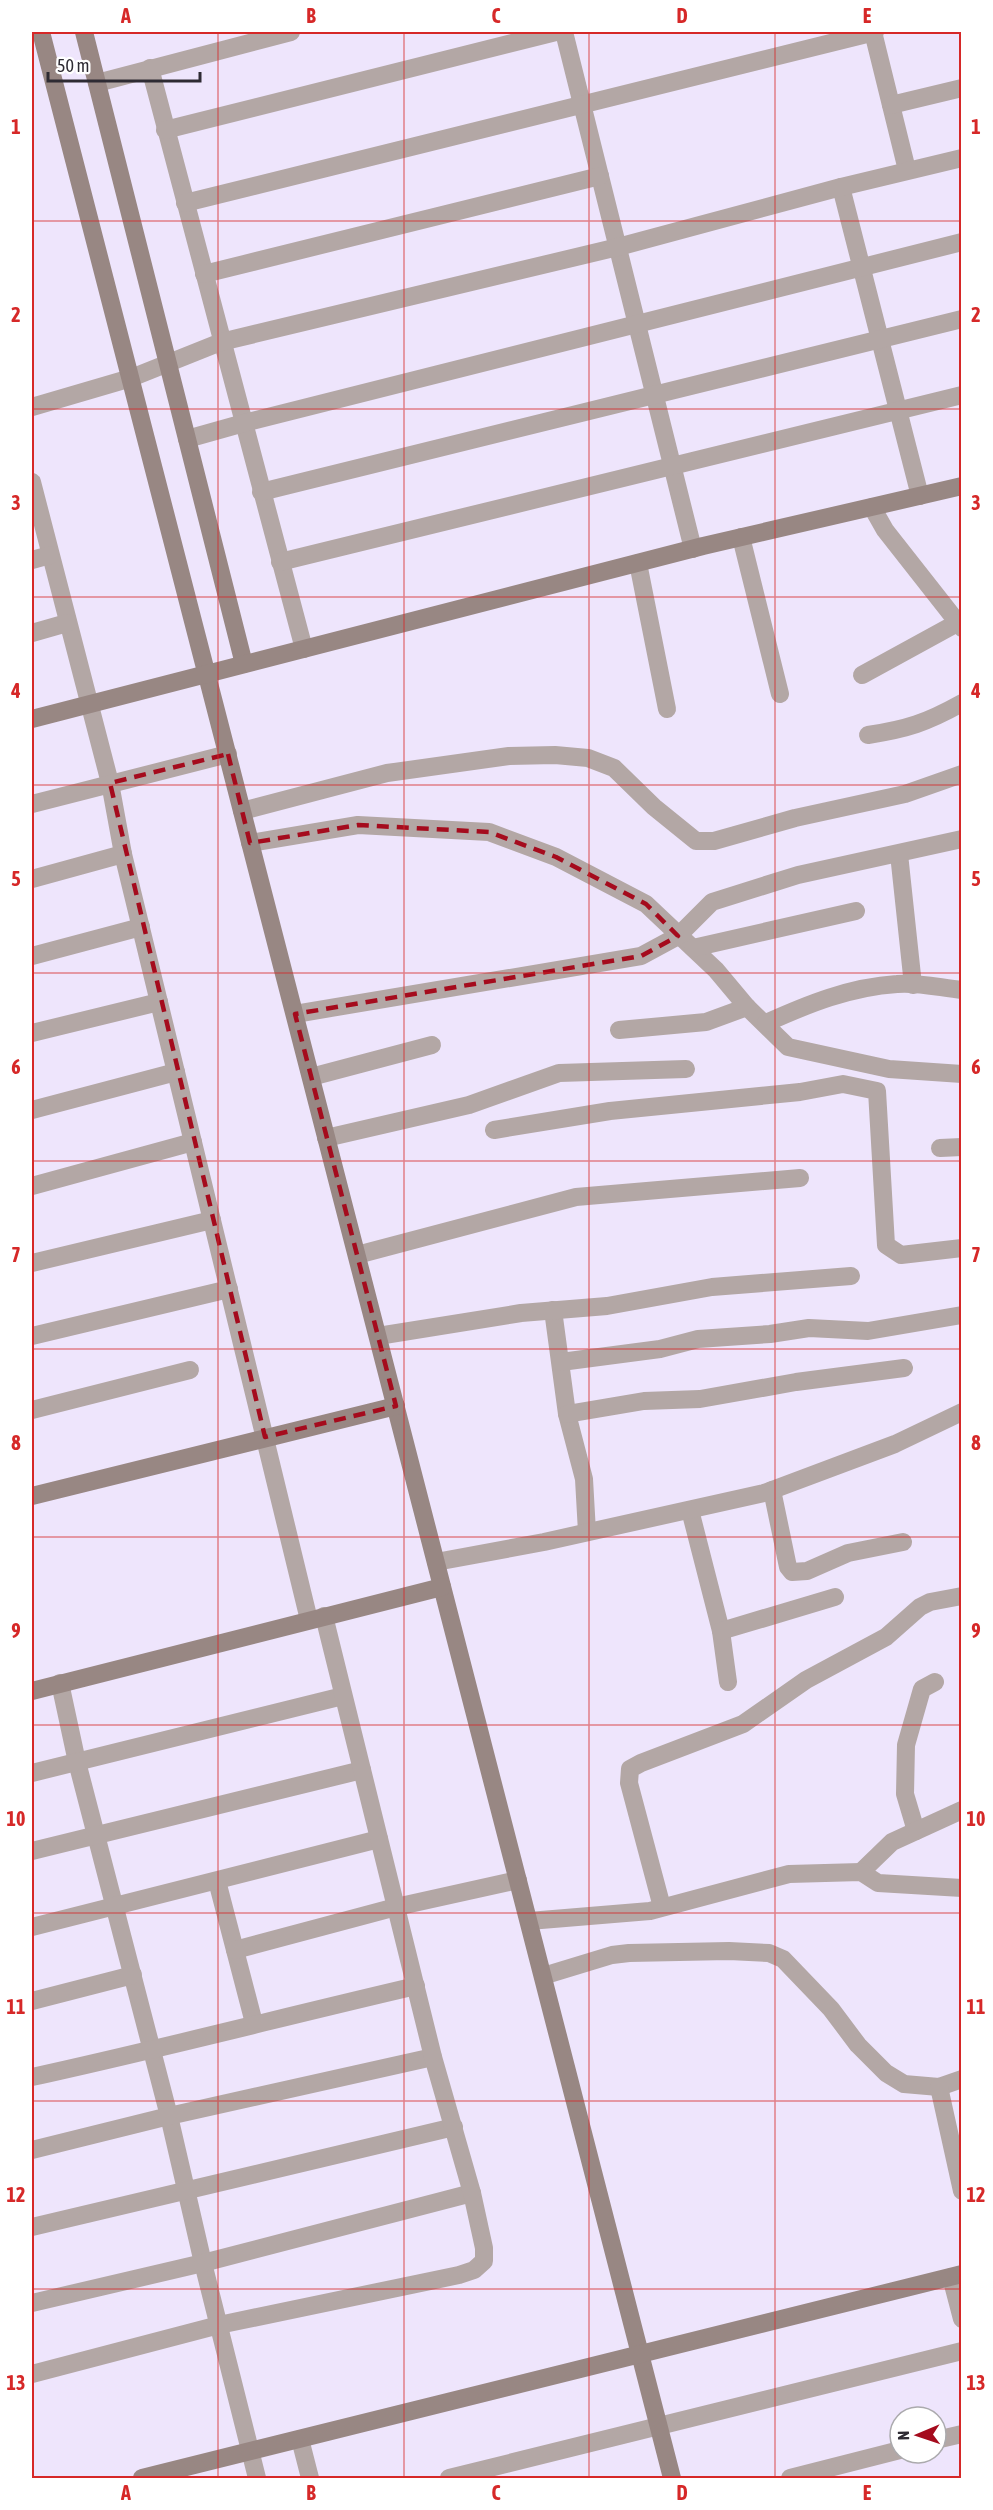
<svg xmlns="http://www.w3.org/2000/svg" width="993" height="2510" font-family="'Asap Condensed',sans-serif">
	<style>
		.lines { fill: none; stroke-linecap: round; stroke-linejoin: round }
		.street { stroke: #b3a7a5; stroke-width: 18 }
		.secondary { stroke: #988783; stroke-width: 18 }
		.marked { fill: none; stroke: #a50b1d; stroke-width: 4.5; stroke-dasharray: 12 8; stroke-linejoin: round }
		.grid { fill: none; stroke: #d62828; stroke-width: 1.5; stroke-opacity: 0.55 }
		.neatline { fill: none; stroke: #d62828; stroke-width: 2 }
		.grid-label { font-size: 20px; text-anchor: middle; font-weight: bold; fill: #d62828 }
	</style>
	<rect width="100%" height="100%" fill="#eee5fc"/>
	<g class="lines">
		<g class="street">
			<path d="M 564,32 L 693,549"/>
			<path d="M 873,32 L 907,170"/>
			<path d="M 150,68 L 304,649"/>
			<path d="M 97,83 L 291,32"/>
			<path d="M 891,105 L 962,88"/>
			<path d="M 165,130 L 556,32"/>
			<path d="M 841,187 L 920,496"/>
			<path d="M 185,203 L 875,32"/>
			<path d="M 204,274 L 600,176"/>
			<path d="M 32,407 L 131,378 L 221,342 L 618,247 L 841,187 L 962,158"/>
			<path d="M 187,439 L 244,423 L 962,242"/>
			<path d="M 32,482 L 110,783 L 123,854 L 309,1620"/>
			<path d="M 261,492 L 962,319"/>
			<path d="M 872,507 L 885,530 L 962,628"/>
			<path d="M 741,537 L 780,694"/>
			<path d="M 32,560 L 50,555"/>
			<path d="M 280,562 L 962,395"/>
			<path d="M 638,563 L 667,709"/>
			<path d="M 32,633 L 67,623"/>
			<path d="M 862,675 L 957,623"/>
			<path d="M 868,735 C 907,729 926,723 962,703"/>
			<path d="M 32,804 L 228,754"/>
			<path d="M 242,811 L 387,773 L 509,756 L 555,755 L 588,758 L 614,768 L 654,807 L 696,841 L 714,841 L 795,818 L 905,794 L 962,774"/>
			<path d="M 250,843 L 358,825 L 489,832 L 556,857 L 646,904 L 716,970 L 747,1007 L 788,1047 L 889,1069 L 962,1074"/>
			<path d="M 899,854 L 913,985"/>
			<path d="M 32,879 L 123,854"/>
			<path d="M 693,948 L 856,911"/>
			<path d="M 32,956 L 141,927"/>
			<path d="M 295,1014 L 641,956 L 678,936 L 712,902 L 798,875 L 962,839"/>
			<path d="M 766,1023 C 808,1004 850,987 897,984 C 918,982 941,988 962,990"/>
			<path d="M 619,1030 L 706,1022 L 747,1007"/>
			<path d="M 32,1033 L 159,1002"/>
			<path d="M 311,1077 L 432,1045"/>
			<path d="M 32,1110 L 176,1072"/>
			<path d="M 494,1130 L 610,1111 L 800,1092 L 843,1084 L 877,1091 L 886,1245 L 901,1255 L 962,1248"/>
			<path d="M 326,1138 L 469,1105 L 559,1073 L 686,1069"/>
			<path d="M 940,1148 L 962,1147"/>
			<path d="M 32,1186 L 193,1142"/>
			<path d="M 357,1255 L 576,1197 L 800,1178"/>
			<path d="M 32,1263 L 212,1220"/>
			<path d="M 553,1310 L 567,1414 L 584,1479 L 587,1532"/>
			<path d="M 32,1336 L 229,1289"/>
			<path d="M 378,1336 L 521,1313 L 607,1306 L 712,1287 L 851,1276"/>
			<path d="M 561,1362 L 660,1349 L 698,1339 L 770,1334 L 809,1328 L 868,1331 L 962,1315"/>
			<path d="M 32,1410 L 190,1370"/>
			<path d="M 567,1414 L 644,1401 L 700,1399 L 796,1382 L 904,1368"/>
			<path d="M 772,1490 L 788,1567 L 792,1572 L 807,1571 L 848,1553 L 903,1542"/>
			<path d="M 690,1510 L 721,1631 L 728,1682"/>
			<path d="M 436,1562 L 544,1542 L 764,1493 L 895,1444 L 962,1412"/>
			<path d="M 721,1631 L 835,1597"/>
			<path d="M 60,1683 L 77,1762 L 169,2116 L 203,2263 L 257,2478"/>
			<path d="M 32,1773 L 343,1696"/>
			<path d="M 916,1831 L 905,1794 L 906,1745 L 922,1689 L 935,1682"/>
			<path d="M 32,1851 L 362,1770"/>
			<path d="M 861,1872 L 892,1842 L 962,1810"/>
			<path d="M 217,1881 L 254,2023"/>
			<path d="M 662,1907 L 629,1783 L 630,1769 L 641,1763 L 743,1724 L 806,1680 L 886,1637 L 920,1607 L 930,1602 L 962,1596"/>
			<path d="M 529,1921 L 650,1911 L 789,1874 L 861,1872 L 878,1883 L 962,1888"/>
			<path d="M 32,1927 L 379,1839"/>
			<path d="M 235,1950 L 396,1907 L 518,1880"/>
			<path d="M 543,1976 L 612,1955 L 629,1953 L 729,1951 L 769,1953 L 783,1959 L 831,2009 L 858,2045 L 886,2073 L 904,2084 L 939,2087 L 962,2079"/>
			<path d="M 32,2001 L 133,1975"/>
			<path d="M 32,2077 C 160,2049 287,2016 416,1986"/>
			<path d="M 939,2087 L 962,2191"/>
			<path d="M 32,2150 L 169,2116 L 433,2057"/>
			<path d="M 32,2227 L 454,2127"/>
			<path d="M 951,2277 L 962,2319"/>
			<path d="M 32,2303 L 203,2263 L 472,2193"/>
			<path d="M 32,2374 L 219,2325 L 459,2275 L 474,2270 L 484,2261 L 484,2248 L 472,2193 L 433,2057 L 324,1616"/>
			<path d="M 300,2439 L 310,2478"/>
			<path d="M 936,2440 L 962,2434"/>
			<path d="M 449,2478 L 962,2351"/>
			<path d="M 790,2478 L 900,2450"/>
		</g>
		<g class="secondary">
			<path d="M 41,32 L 672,2478"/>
			<path d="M 84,32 L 244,664"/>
			<path d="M 32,719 L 703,546 L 962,486"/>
			<path d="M 32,1496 L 396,1406"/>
			<path d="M 32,1691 L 442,1587"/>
			<path d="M 142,2478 L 962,2274"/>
		</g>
	</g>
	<path class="marked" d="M 228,754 L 250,843 L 358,825 L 489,832 L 556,857 L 646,904 L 678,936 L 641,956 L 295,1014 L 396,1406 L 265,1437 L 110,783 Z"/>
	<path class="grid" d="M 218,32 L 218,2478M 404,32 L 404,2478M 589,32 L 589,2478M 775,32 L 775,2478M 32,221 L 962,221M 32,409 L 962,409M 32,597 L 962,597M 32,785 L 962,785M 32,973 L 962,973M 32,1161 L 962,1161M 32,1349 L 962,1349M 32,1537 L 962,1537M 32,1725 L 962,1725M 32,1913 L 962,1913M 32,2101 L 962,2101M 32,2289 L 962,2289"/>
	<rect width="993" height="2510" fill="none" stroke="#ffffff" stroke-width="66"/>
	<g transform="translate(918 2435) rotate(268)"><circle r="28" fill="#ffffff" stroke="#abaaad" stroke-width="1.5"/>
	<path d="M0-4.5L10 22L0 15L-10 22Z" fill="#a50b1d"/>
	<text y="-9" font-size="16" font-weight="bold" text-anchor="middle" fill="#2e2b33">N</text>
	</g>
	<path d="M48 72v9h152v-9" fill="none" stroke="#2e2b33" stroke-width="3"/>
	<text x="57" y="72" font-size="18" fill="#2e2b33" stroke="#ffffff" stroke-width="4.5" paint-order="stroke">50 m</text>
	<rect x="33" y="33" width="927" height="2444" class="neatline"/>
	<g class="grid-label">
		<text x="126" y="23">A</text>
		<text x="311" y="23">B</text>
		<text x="496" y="23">C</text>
		<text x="682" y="23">D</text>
		<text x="867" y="23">E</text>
		<text x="16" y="134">1</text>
		<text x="976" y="134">1</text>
		<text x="16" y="322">2</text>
		<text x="976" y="322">2</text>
		<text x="16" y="510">3</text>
		<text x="976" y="510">3</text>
		<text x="16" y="698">4</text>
		<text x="976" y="698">4</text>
		<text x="16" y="886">5</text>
		<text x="976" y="886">5</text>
		<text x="16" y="1074">6</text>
		<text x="976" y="1074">6</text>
		<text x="16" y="1262">7</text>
		<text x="976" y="1262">7</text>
		<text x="16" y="1450">8</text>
		<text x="976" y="1450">8</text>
		<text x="16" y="1638">9</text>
		<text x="976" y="1638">9</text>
		<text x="16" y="1826">10</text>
		<text x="976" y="1826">10</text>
		<text x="16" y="2014">11</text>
		<text x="976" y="2014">11</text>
		<text x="16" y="2202">12</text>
		<text x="976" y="2202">12</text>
		<text x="16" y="2390">13</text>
		<text x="976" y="2390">13</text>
		<text x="126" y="2500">A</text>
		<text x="311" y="2500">B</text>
		<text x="496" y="2500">C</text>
		<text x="682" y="2500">D</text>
		<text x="867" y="2500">E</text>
	</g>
</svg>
